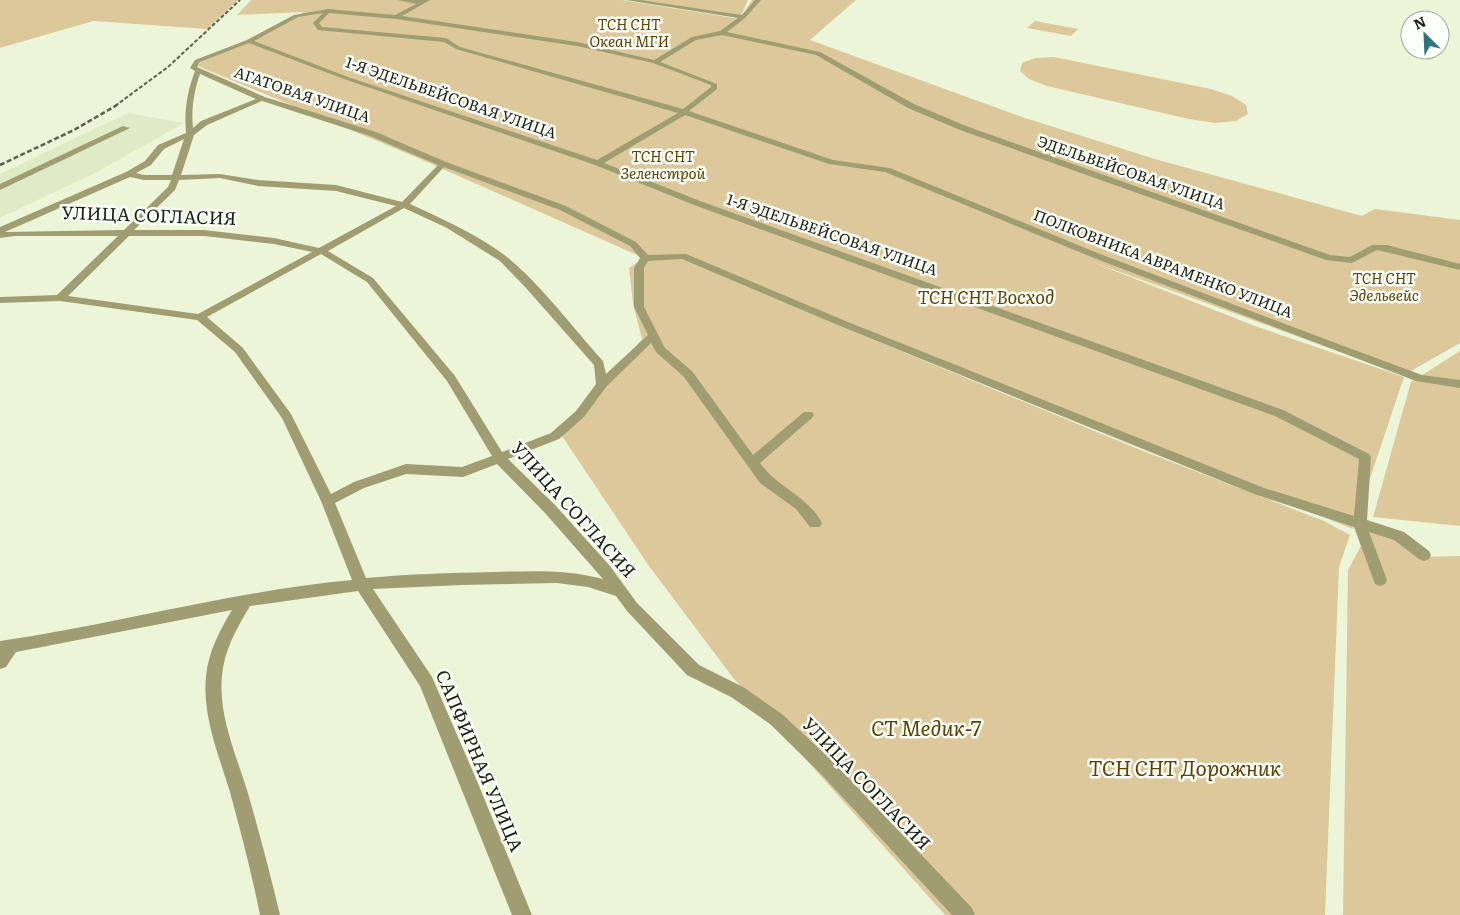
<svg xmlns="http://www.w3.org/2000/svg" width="1460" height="915" font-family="Literata,serif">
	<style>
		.built { fill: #dfebc6 }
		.green { fill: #ddc89c }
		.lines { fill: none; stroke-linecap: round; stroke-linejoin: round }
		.street { fill: #a19d73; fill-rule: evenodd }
		.rail-far1 { stroke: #5b6050; stroke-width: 2; stroke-dasharray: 4 2; stroke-linecap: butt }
		.rail { stroke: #5b6050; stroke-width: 2.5; stroke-dasharray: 5 2.5; stroke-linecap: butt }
		.labels { text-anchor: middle; stroke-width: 5; stroke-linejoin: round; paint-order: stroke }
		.far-park-label { font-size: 15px; font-style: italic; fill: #5a4305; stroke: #fdfff9 }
		.far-street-label { font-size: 15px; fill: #1b1f14; stroke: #fdfff9 }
		.street-label { font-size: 18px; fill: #1b1f14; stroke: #fdfff9 }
		.park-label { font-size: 18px; font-style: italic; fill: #5a4305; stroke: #fdfff9 }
		.near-park-label { font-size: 21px; font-style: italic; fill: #5a4305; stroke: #fdfff9 }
	</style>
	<rect width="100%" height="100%" fill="#ecf5d8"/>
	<path class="built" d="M 128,113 L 184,123 L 99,171 L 0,218 L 0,174 Z"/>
	<g class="green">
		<path d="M 0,0 L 238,0 L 207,29 L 93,21 L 0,48 Z"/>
		<path d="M 251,0 L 622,0 L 740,19 L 752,0 L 856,0 L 810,40 L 1022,117 L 1155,159 L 1362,216 L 1375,209 L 1460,220 L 1460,343 L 1404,375 L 1087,260 L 1255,326 L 1404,377 L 1353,529 L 797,308 L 1138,449 L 1324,521 L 1350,535 L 1339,567 L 1325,915 L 945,915 L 734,679 L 649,566 L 562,436 L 642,339 L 633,304 L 629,268 L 644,258 L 418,158 L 198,66 L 202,61 L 282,25 L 304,12 L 237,15 Z"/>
		<path d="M 633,0 L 748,0 L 741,16 Z"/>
		<path d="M 1035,21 L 1078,29 L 1071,36 L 1027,28 Z"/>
		<path d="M 1054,57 L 1211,89 L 1232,96 L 1246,105 L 1248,114 L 1236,121 L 1215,123 L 1189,119 L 1047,86 L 1029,79 L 1020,71 L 1022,63 L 1035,58 Z"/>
		<path d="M 1460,351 L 1460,526 L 1373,517 L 1411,382 Z"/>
		<path d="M 1369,531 L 1400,540 L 1418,557 L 1460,556 L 1460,915 L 1343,915 L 1348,570 Z"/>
	</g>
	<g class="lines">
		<g class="street">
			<path d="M 398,0 L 430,0 L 402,16 L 577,42 L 654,60 L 692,37 L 720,31 L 738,18 L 626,0 L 640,0 L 742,15 L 755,0 L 761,0 L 745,18 L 727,32 L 820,52 L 914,104 L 966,126 L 1330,255 L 1350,257 L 1372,245 L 1387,245 L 1460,264 L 1460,270 L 1377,250 L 1352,263 L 1326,260 L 960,130 L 908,108 L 816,55 L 722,35 L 696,40 L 660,62 L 717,84 L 717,89 L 689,111 L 833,160 L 890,168 L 1100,254 L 1325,339 L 1422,375 L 1460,380 L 1460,388 L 1416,381 L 1094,258 L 885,172 L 829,164 L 685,115 L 604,163 L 700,201 L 1283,410 L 1369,454 L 1371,457 L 1367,520 L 1404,532 L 1429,551 L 1431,555 L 1429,559 L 1424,561 L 1419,559 L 1394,540 L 1369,532 L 1387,580 L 1385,584 L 1380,586 L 1375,584 L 1354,527 L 1254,494 L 840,326 L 682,259 L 648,261 L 644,268 L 644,307 L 665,348 L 692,371 L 753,455 L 804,412 L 812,412 L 814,415 L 812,418 L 760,463 C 778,488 807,495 822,523 L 820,527 L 810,527 L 796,509 L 760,483 L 684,377 L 656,352 L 651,343 L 606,387 L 584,417 L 559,439 L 508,459 L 555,505 L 610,566 L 637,603 L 699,665 L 743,687 L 782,714 L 833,762 L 972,908 L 975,915 L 952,915 L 821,774 L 770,724 L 731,697 L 687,675 L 627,611 L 616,596 L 588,587 L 557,583 L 462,585 L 373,589 L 432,677 L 477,781 L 532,915 L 512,915 L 420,686 L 358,591 L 250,606 C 237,628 224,650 222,676 C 218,714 236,755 247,790 C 259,831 270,873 280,915 L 260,915 C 252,874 241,833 230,792 C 219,756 202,715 206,677 C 208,652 220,630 232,610 L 16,652 L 6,667 L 0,669 L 0,641 C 118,624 233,591 352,580 L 321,501 L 282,418 L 235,352 L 197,320 L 60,301 L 0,303 L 0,297 L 57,295 L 118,236 L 15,236 L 0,238 L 0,227 L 126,172 L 145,161 L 158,145 L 186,133 C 184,111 187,92 195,71 L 190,68 L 195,60 L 247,40 L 294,15 L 328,9 L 395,15 L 416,4 ZM 323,13 L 313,23 L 318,30 L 444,42 L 456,49 L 678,113 L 597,160 L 348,77 L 254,41 L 298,17 ZM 329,13 L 396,19 L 577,46 L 653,63 L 711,85 L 711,87 L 683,109 L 460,47 L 446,38 L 322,27 L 319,23 ZM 249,43 L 344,79 L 595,165 L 694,205 L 1275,416 L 1359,459 L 1354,516 L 1264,488 L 848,322 L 686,254 L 648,255 L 636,242 L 566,206 L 446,162 L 376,132 L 265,97 L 197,67 L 200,62 ZM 200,74 L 256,99 L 201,121 L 193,128 C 191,109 194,91 200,74 ZM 262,101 L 370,136 L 438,165 L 402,202 L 336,185 L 258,180 L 220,174 L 181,175 L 194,135 L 207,125 ZM 184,139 L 172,175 L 144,175 L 136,173 L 151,165 L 164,149 ZM 444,167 L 560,210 L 630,246 L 640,258 L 634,268 L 634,307 L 648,335 L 606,374 L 603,361 C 573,328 541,285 507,257 C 479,235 442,219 410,204 ZM 130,177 L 144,180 L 171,180 L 168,187 L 124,230 L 5,232 ZM 220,178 L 258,186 L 336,191 L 396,206 L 319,248 L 274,238 L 204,230 L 134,230 L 175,190 L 179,180 ZM 404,208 L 447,228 L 500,261 L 526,288 L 594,365 L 596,384 L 576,411 L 551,433 L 502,452 L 455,376 L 373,278 L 328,251 ZM 129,236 L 204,236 L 274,244 L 312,252 L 198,314 L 68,296 ZM 321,254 L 367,282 L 447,381 L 492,456 L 462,467 L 406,464 L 354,482 L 331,494 L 291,414 L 243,348 L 207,317 ZM 497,464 L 545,513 L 603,579 C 567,569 530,571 493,572 C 450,573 408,574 366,578 L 335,503 L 364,488 L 406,474 L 463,477 Z"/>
			<path d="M 123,126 L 130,128 L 0,190 L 0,184 Z"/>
		</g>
		<path class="rail-far1" d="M 115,106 L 168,67 L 240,0"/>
		<path class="rail" d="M 0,165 L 74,130 L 117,105"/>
	</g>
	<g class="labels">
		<g class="far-park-label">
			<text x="629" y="30">ТСН СНТ<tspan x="629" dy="17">Океан МГИ</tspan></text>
			<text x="663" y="162">ТСН СНТ<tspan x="663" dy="17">Зеленстрой</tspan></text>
			<text x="1384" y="284">ТСН СНТ<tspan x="1384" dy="17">Эдельвейс</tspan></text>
		</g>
		<g class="far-street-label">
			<text transform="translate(302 95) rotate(19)" y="5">АГАТОВАЯ УЛИЦА</text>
			<text transform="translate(451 98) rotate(19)" y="5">1-Я ЭДЕЛЬВЕЙСОВАЯ УЛИЦА</text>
			<text transform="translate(1131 173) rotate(19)" y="5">ЭДЕЛЬВЕЙСОВАЯ УЛИЦА</text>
			<text transform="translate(832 235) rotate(19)" y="5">1-Я ЭДЕЛЬВЕЙСОВАЯ УЛИЦА</text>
			<text transform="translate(1163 264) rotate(21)" y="5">ПОЛКОВНИКА АВРАМЕНКО УЛИЦА</text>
		</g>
		<g class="street-label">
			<text transform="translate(149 216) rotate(2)" y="6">УЛИЦА СОГЛАСИЯ</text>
			<text transform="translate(573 510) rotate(48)" y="6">УЛИЦА СОГЛАСИЯ</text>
			<text transform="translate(479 761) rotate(67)" y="6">САПФИРНАЯ УЛИЦА</text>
			<text transform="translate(866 784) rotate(46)" y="6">УЛИЦА СОГЛАСИЯ</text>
		</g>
		<g class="park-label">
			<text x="986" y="304">ТСН СНТ Восход</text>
		</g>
		<g class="near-park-label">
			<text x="926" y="736">СТ Медик-7</text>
			<text x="1185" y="776">ТСН СНТ Дорожник</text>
		</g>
	</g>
	<g transform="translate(1425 35) rotate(336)"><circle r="24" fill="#fdfff9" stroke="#a3a59d"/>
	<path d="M0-4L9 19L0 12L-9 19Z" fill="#2e7382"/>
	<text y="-8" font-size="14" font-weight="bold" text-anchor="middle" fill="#1b1f14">N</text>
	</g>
</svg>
